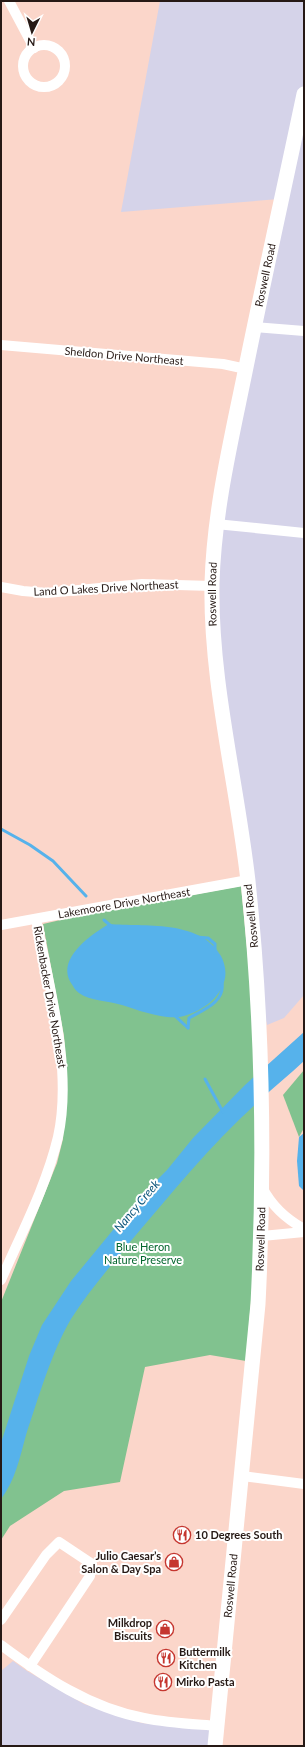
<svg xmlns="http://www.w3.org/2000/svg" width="305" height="1747" font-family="Lato,sans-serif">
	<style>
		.commercial { fill: #d5d3e9 }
		.green { fill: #81c28f }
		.water { fill: #56b2eb }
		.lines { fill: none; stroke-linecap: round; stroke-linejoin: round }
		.stream { stroke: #56b2eb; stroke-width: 3 }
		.street { stroke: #fff; stroke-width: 10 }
		.primary { stroke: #fff; stroke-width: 15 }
		.labels { text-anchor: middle; stroke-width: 4; stroke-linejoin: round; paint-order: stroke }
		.street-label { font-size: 11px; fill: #261915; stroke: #fff }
		.park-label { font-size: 11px; fill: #04672f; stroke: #fff }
		.poi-label { font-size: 11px; font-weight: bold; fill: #261915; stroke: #fff; text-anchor: start }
		.water-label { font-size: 12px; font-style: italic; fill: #0a547a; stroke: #fff }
	</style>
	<rect width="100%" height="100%" fill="#fbd6ca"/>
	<g class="commercial">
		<path d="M 160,1 L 304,1 L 304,995 L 284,1018 L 267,1025 L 264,1012 L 220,674 L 219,570 L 226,477 L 279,199 L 121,212 Z"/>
		<path d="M 13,1661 L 27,1671 L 84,1704 L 114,1714 L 142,1723 L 219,1731 L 217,1746 L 1,1746 L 1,1671 Z"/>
	</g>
	<g class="green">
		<path d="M 241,886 L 254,1021 L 256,1240 L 246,1361 L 210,1355 L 145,1367 L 120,1482 L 64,1491 L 10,1526 L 1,1540 L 1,1302 L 57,1163 L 63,1139 L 64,1121 L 67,1078 L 64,1036 L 43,924 L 78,916 Z"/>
		<path d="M 304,1070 L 304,1128 L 299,1137 L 283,1095 Z"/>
	</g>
	<g class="water">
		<path d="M 109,924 C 143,927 200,919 221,956 C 225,964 227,973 224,982 C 219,998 203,1010 187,1015 C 170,1022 140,1011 122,1005 C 109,1001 90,1001 79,993 C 76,991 74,988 73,986 C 53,961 90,935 109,924 Z"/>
		<path d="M 304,1032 L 304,1061 C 289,1075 274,1087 259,1101 C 212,1143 171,1194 130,1242 C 110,1267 88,1292 71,1319 C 52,1351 38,1399 26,1435 C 20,1457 15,1481 1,1499 L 1,1443 L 29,1356 L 42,1325 L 71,1281 L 141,1196 L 167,1170 L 193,1138 L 245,1085 Z"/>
		<path d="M 304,1133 L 304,1191 L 299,1186 L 297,1161 L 299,1137 Z"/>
	</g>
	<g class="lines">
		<g class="stream">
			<path d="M 1,829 L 30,845 L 53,861 L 86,896"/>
			<path d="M 104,920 L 111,926"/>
			<path d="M 196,937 L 208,938 L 215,944 L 215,953"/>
			<path d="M 175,1016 L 188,1028"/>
			<path d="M 188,1028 L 189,1018 C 203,1010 225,1002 222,983"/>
			<path d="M 205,1079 L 223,1112"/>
		</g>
		<g class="street">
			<path d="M 9,1 L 34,48"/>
			<circle cx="44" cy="66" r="21"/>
			<path d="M 254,327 L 304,331"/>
			<path d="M 1,345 L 223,364 L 246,369"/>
			<path d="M 216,524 L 304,533"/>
			<path d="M 1,587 L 23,591 L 47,593 L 142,584 L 212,586"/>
			<path d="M 1,925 L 248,880"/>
			<path d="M 262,1187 C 272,1206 285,1218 304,1229"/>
			<path d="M 262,1236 L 304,1232"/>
			<path d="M 1,1280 C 21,1234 46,1187 58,1137 C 73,1069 49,987 36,919"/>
			<path d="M 242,1476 L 304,1484"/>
			<path d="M 1,1620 L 46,1555 L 59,1542 L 92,1564 L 90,1576 L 30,1666"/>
			<path d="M 1,1645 C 44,1677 90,1708 144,1718 C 168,1723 193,1724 217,1726"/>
		</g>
		<path class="primary" id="s1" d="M 215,1746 L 258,1304 C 265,1163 263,1022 248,881 C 237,783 210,681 212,583 C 214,513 230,445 244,377 C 263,283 284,189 304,94"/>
	</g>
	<defs>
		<symbol id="restaurant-ring" viewBox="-11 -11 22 22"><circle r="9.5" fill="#fff" stroke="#c53730" stroke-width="1.5"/><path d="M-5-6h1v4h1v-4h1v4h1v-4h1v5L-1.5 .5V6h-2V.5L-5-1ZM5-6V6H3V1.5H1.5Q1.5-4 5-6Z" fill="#c53730"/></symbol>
		<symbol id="shop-ring" viewBox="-11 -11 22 22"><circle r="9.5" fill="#fff" stroke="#c53730" stroke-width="1.5"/><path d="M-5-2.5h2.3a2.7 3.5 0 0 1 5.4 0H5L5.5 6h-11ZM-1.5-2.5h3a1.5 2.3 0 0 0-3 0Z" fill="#c53730"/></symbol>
	</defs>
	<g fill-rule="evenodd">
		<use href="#restaurant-ring" x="172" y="1525" width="20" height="20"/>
		<use href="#shop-ring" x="164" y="1552" width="20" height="20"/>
		<use href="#shop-ring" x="155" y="1619" width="20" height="20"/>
		<use href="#restaurant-ring" x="156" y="1648" width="20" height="20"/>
		<use href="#restaurant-ring" x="153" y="1672" width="20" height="20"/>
	</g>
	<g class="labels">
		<g class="street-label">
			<text dy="4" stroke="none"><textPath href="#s1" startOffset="1481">Roswell Road</textPath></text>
			<text transform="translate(124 356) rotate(5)" y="4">Sheldon Drive Northeast</text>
			<text transform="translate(106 588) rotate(-3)" y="4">Land O Lakes Drive Northeast</text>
			<text dy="4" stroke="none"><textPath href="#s1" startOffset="1157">Roswell Road</textPath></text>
			<text transform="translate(124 903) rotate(-10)" y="4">Lakemoore Drive Northeast</text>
			<text transform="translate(251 916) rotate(-96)" y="4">Roswell Road</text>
			<text transform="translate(50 997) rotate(80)" y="4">Rickenbacker Drive Northeast</text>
			<text dy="4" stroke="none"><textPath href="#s1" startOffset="509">Roswell Road</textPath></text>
			<text dy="4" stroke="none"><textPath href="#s1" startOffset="161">Roswell Road</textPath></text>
		</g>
		<g class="park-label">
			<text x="143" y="1251">Blue Heron<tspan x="143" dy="13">Nature Preserve</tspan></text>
		</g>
		<g class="poi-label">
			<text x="195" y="1539">10 Degrees South</text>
			<text x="161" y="1560" text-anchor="end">Julio Caesar’s<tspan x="161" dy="13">Salon &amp; Day Spa</tspan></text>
			<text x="152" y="1627" text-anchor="end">Milkdrop<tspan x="152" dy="13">Biscuits</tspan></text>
			<text x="179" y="1656">Buttermilk<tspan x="179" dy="13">Kitchen</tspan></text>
			<text x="176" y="1686">Mirko Pasta</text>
		</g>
		<g class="water-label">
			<text transform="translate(137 1206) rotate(-50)" y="4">Nancy Creek</text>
		</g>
	</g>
	<rect width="305" height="1747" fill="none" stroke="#261915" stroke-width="4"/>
	<g transform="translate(32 32) rotate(185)" stroke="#ffffff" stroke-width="3" paint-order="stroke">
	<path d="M0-3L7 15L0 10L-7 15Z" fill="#261915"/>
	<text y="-6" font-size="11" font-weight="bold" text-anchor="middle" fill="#261915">N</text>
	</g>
</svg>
